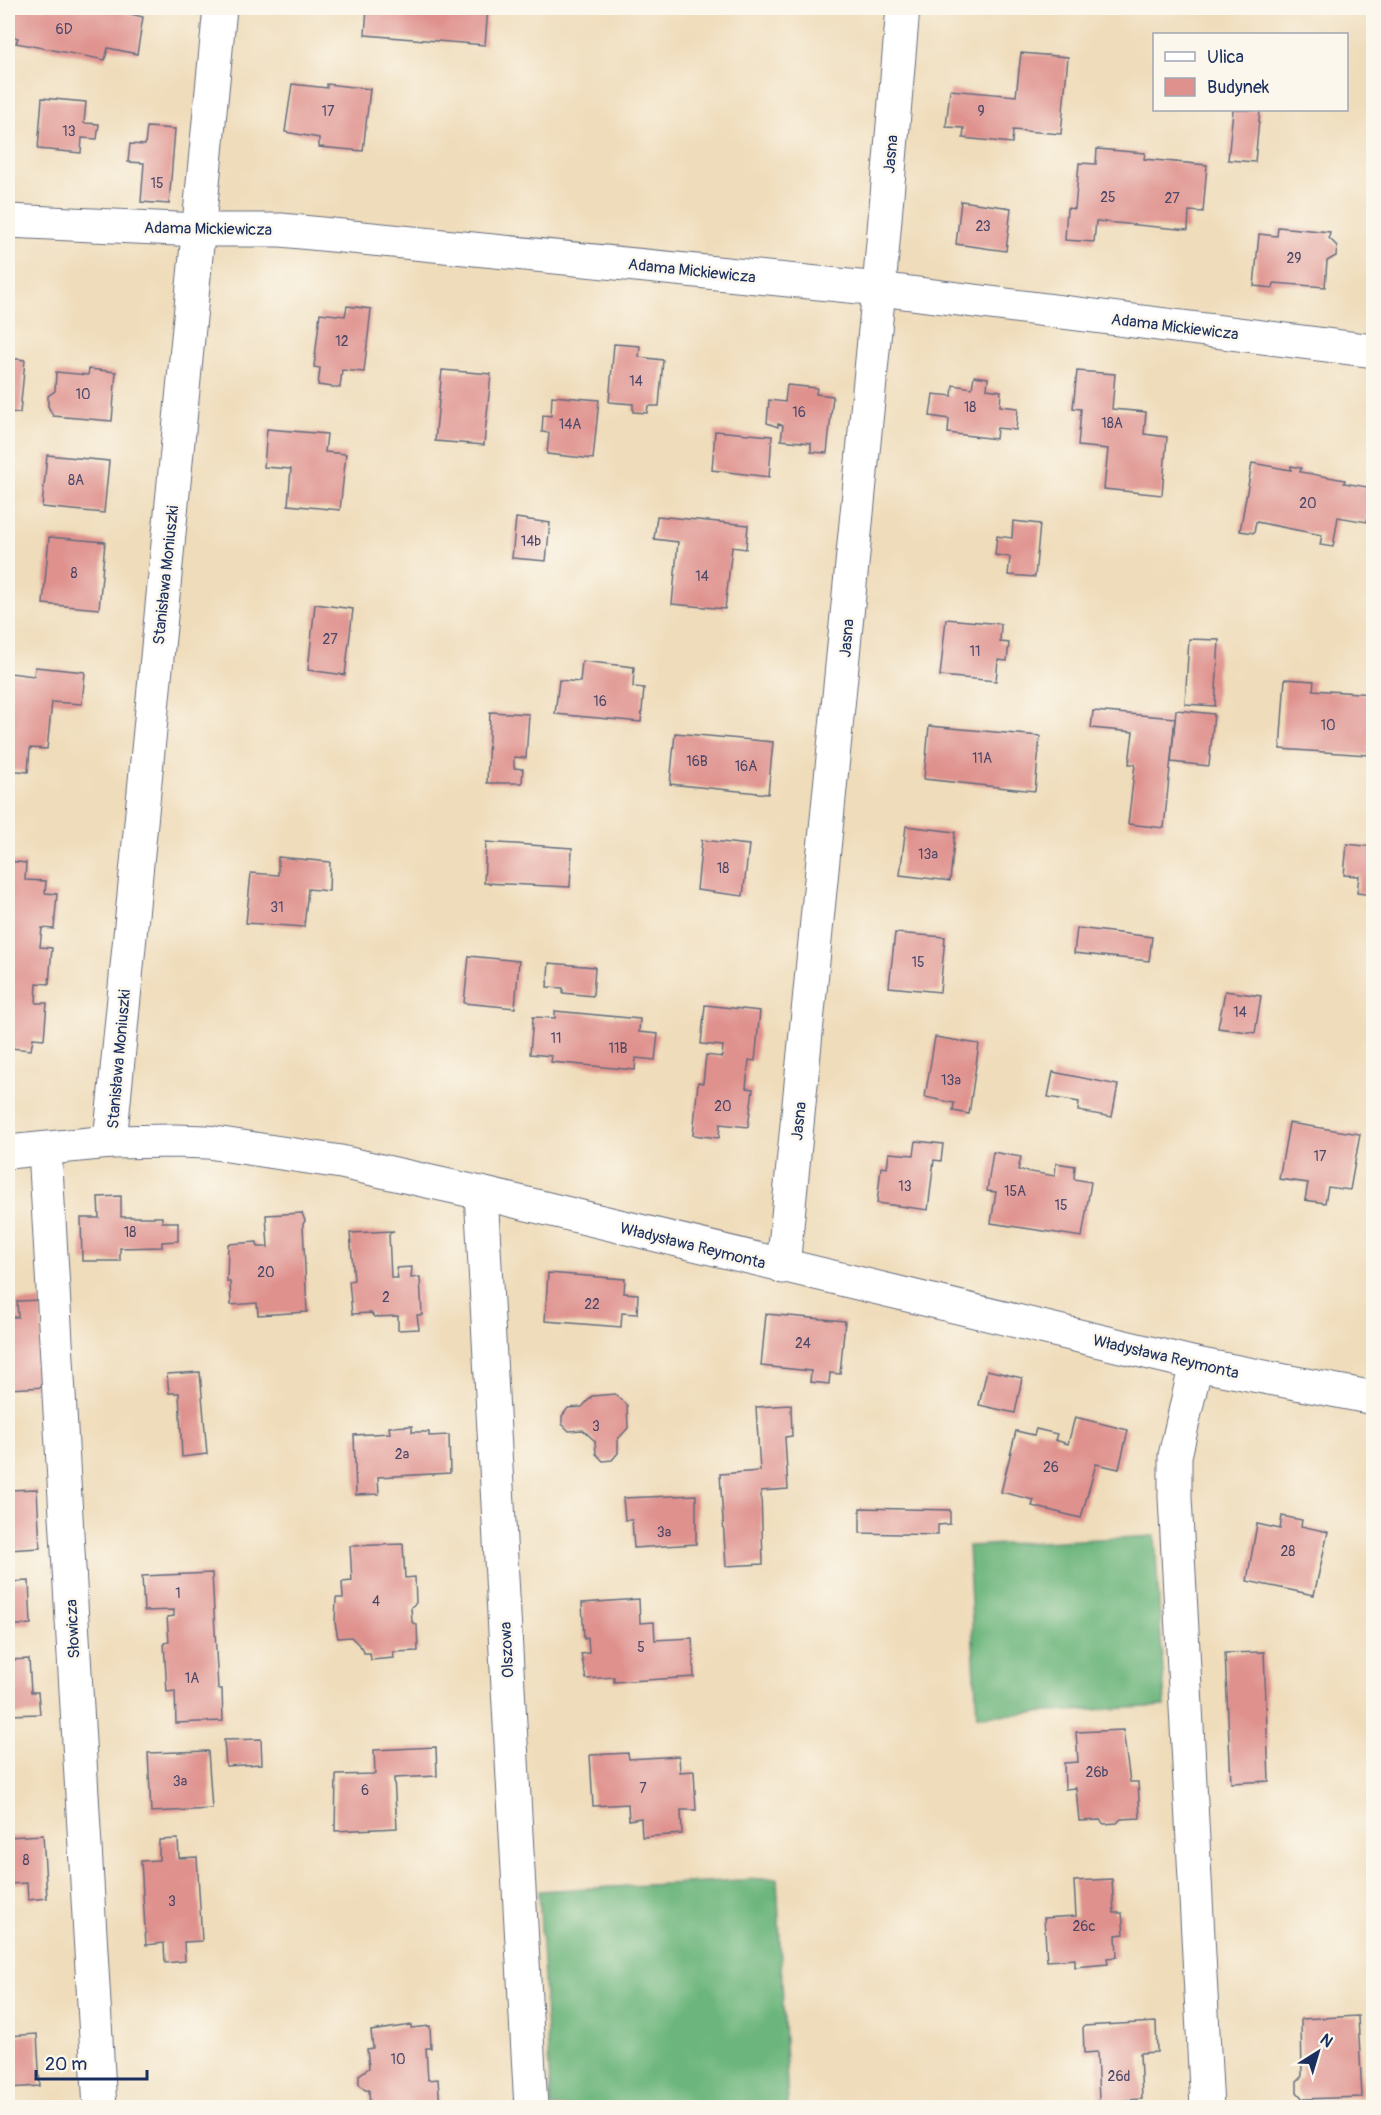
<svg xmlns="http://www.w3.org/2000/svg" width="1381" height="2115" font-family="Pangolin,sans-serif">
	<style>
		.forest { fill: #6cb57c; stroke: #44726d; stroke-width: 1.5 }
		.building { fill: #df918d }
		.lines { fill: none; stroke-linecap: round; stroke-linejoin: round }
		.minor-casing { stroke: #656c7e; stroke-width: 35 }
		.minor { stroke: #fff; stroke-width: 33 }
		.labels { text-anchor: middle; stroke-width: 5; stroke-linejoin: round; paint-order: stroke }
		.number-label { font-size: 14px; fill: #4c486a }
		.street-label { font-size: 16px; fill: #1b2f5e; stroke: #fbf7ec }
	</style>
	<rect width="100%" height="100%" fill="#fbf7ec"/>
	<filter id="ink" filterUnits="userSpaceOnUse"><feTurbulence type="fractalNoise" baseFrequency=".0167" numOctaves="2"/><feDisplacementMap in="SourceGraphic" scale="12" xChannelSelector="R" yChannelSelector="G"/><feConvolveMatrix kernelMatrix="1 2 1 2 8 2 1 2 1" color-interpolation-filters="sRGB"/></filter>
	<filter id="wash" filterUnits="userSpaceOnUse"><feTurbulence type="fractalNoise" baseFrequency=".008" numOctaves="4" result="noise"/><feDisplacementMap in="SourceGraphic" scale="24" xChannelSelector="R" yChannelSelector="G"/><feGaussianBlur stdDeviation="1.35" result="paint"/><feColorMatrix in="noise" values="0 0 0 0 0 0 0 0 0 0 0 0 0 0 0 0 0 1.4 0 .05"/><feComposite in="paint" operator="in"/></filter>
	<g filter="url(#wash)">
		<rect width="100%" height="100%" fill="#efdcba"/>
		<g class="forest">
			<path d="M 1155,1536 L 1165,1706 L 977,1716 L 968,1546 Z"/>
			<path d="M 777,1878 L 788,2107 L 551,2107 L 539,1891 Z"/>
		</g>
		<g id="blocks">
			<g class="building">
				<path d="M 14,8 L 107,8 L 143,17 L 137,54 L 108,48 L 105,60 L 16,43 L 18,38 L 10,36 Z"/>
				<path d="M 367,8 L 488,8 L 485,45 L 365,35 Z"/>
				<path d="M 1021,53 L 1068,57 L 1061,134 L 1013,130 L 1012,143 L 963,138 L 964,128 L 946,127 L 950,90 L 1016,96 Z"/>
				<path d="M 292,84 L 327,88 L 327,84 L 370,89 L 363,151 L 319,147 L 319,138 L 285,132 Z"/>
				<path d="M 42,98 L 86,102 L 84,123 L 99,124 L 97,139 L 82,138 L 81,153 L 38,149 Z"/>
				<path d="M 1233,110 L 1260,110 L 1255,162 L 1228,160 Z"/>
				<path d="M 147,127 L 175,129 L 169,204 L 141,202 L 144,163 L 128,162 L 130,144 L 145,145 Z"/>
				<path d="M 1097,149 L 1145,153 L 1144,159 L 1207,165 L 1203,212 L 1189,211 L 1188,230 L 1096,221 L 1094,242 L 1065,240 L 1067,208 L 1075,209 L 1079,163 L 1096,164 Z"/>
				<path d="M 961,201 L 1011,208 L 1006,251 L 956,244 Z"/>
				<path d="M 1278,227 L 1330,232 L 1329,238 L 1337,246 L 1336,256 L 1327,261 L 1325,287 L 1274,283 L 1273,288 L 1254,286 L 1259,234 L 1277,236 Z"/>
				<path d="M 347,306 L 371,309 L 364,372 L 342,370 L 340,388 L 318,385 L 320,368 L 314,367 L 320,313 L 345,316 Z"/>
				<path d="M 614,344 L 640,346 L 639,357 L 663,360 L 659,406 L 648,406 L 647,413 L 633,412 L 633,404 L 609,402 Z"/>
				<path d="M 8,358 L 25,360 L 20,413 L 8,412 Z"/>
				<path d="M 89,369 L 116,372 L 112,421 L 53,416 L 48,406 L 48,396 L 55,391 L 56,372 L 88,375 Z"/>
				<path d="M 442,370 L 491,374 L 484,445 L 435,441 Z"/>
				<path d="M 1077,371 L 1115,374 L 1112,409 L 1146,412 L 1144,434 L 1167,437 L 1162,495 L 1104,489 L 1108,449 L 1078,446 L 1081,409 L 1073,408 Z"/>
				<path d="M 974,376 L 988,378 L 987,389 L 1001,391 L 1000,406 L 1018,408 L 1016,430 L 997,428 L 996,439 L 948,433 L 949,419 L 930,416 L 933,394 L 952,396 L 953,385 L 972,388 Z"/>
				<path d="M 787,385 L 817,388 L 816,394 L 833,396 L 827,453 L 811,452 L 811,443 L 781,440 L 783,425 L 778,424 L 778,427 L 767,423 L 769,400 L 785,402 Z"/>
				<path d="M 552,396 L 599,400 L 593,459 L 547,454 L 549,433 L 542,432 L 543,415 L 551,416 Z"/>
				<path d="M 267,429 L 327,434 L 325,452 L 346,454 L 340,510 L 288,505 L 291,469 L 264,467 Z"/>
				<path d="M 715,431 L 772,436 L 769,477 L 712,470 Z"/>
				<path d="M 47,455 L 109,461 L 104,513 L 42,507 Z"/>
				<path d="M 1252,463 L 1291,470 L 1291,466 L 1301,468 L 1300,472 L 1345,480 L 1344,483 L 1373,488 L 1367,522 L 1338,517 L 1333,547 L 1320,545 L 1322,535 L 1256,522 L 1254,533 L 1240,531 Z"/>
				<path d="M 657,516 L 748,525 L 746,549 L 732,547 L 725,609 L 672,604 L 678,542 L 654,539 Z"/>
				<path d="M 516,518 L 550,523 L 546,561 L 512,558 Z"/>
				<path d="M 1013,521 L 1040,524 L 1035,577 L 1008,575 L 1010,557 L 995,555 L 997,536 L 1012,538 Z"/>
				<path d="M 49,537 L 105,542 L 99,609 L 43,604 Z"/>
				<path d="M 315,604 L 353,609 L 345,675 L 308,670 Z"/>
				<path d="M 946,619 L 1001,624 L 1000,642 L 1009,643 L 1007,661 L 998,660 L 996,681 L 940,676 Z"/>
				<path d="M 1189,639 L 1219,640 L 1215,706 L 1185,704 Z"/>
				<path d="M 582,661 L 634,667 L 633,687 L 644,688 L 641,722 L 555,714 L 559,680 L 580,682 Z"/>
				<path d="M 35,667 L 85,672 L 82,704 L 52,702 L 47,749 L 30,748 L 28,772 L 8,770 L 10,673 L 34,676 Z"/>
				<path d="M 1285,679 L 1314,681 L 1313,690 L 1373,694 L 1374,735 L 1370,735 L 1368,755 L 1280,749 Z"/>
				<path d="M 1176,710 L 1214,714 L 1209,766 L 1171,762 Z"/>
				<path d="M 1093,711 L 1175,718 L 1164,828 L 1128,824 L 1135,764 L 1129,764 L 1133,732 L 1091,728 Z"/>
				<path d="M 490,712 L 529,714 L 526,758 L 514,757 L 514,768 L 523,769 L 522,783 L 487,783 Z"/>
				<path d="M 929,726 L 1040,736 L 1035,791 L 924,779 Z"/>
				<path d="M 675,733 L 773,742 L 768,794 L 670,784 Z"/>
				<path d="M 906,826 L 955,832 L 950,881 L 900,875 Z"/>
				<path d="M 702,840 L 749,845 L 743,896 L 697,890 Z"/>
				<path d="M 486,842 L 572,848 L 570,887 L 484,883 Z"/>
				<path d="M 1347,844 L 1374,847 L 1374,895 L 1357,893 L 1359,876 L 1344,875 Z"/>
				<path d="M 278,857 L 330,862 L 329,891 L 308,889 L 304,927 L 246,923 L 251,873 L 278,875 Z"/>
				<path d="M 8,861 L 26,863 L 25,880 L 46,881 L 45,893 L 57,894 L 54,929 L 42,928 L 40,947 L 52,948 L 49,984 L 37,983 L 36,1003 L 47,1003 L 44,1039 L 33,1038 L 31,1050 L 10,1048 L 9,1060 Z"/>
				<path d="M 1077,928 L 1152,937 L 1149,961 L 1074,953 Z"/>
				<path d="M 895,933 L 945,937 L 940,992 L 889,987 Z"/>
				<path d="M 469,956 L 519,961 L 515,1008 L 464,1003 Z"/>
				<path d="M 549,963 L 595,967 L 593,996 L 563,993 L 563,988 L 547,987 Z"/>
				<path d="M 1225,991 L 1261,996 L 1255,1033 L 1218,1028 Z"/>
				<path d="M 705,1005 L 760,1011 L 755,1061 L 749,1060 L 746,1088 L 753,1089 L 748,1127 L 720,1124 L 719,1138 L 693,1135 L 698,1082 L 703,1083 L 706,1055 L 722,1057 L 723,1046 L 701,1044 Z"/>
				<path d="M 555,1011 L 640,1019 L 639,1032 L 658,1034 L 655,1060 L 636,1058 L 635,1070 L 551,1062 L 552,1056 L 530,1054 L 533,1017 L 555,1018 Z"/>
				<path d="M 935,1037 L 979,1044 L 969,1114 L 953,1111 L 954,1103 L 925,1097 Z"/>
				<path d="M 1053,1072 L 1118,1085 L 1112,1117 L 1078,1111 L 1079,1102 L 1048,1097 Z"/>
				<path d="M 1289,1123 L 1360,1134 L 1350,1190 L 1328,1187 L 1325,1203 L 1305,1200 L 1308,1183 L 1279,1179 Z"/>
				<path d="M 916,1141 L 943,1144 L 941,1161 L 934,1160 L 928,1210 L 877,1203 L 881,1167 L 887,1168 L 889,1153 L 914,1155 Z"/>
				<path d="M 993,1152 L 1021,1157 L 1018,1170 L 1055,1176 L 1056,1163 L 1075,1166 L 1074,1179 L 1091,1182 L 1082,1237 L 991,1223 L 996,1192 L 987,1191 Z"/>
				<path d="M 121,1196 L 121,1217 L 162,1217 L 162,1222 L 178,1222 L 178,1241 L 162,1242 L 162,1247 L 120,1248 L 120,1261 L 82,1261 L 81,1218 L 99,1218 L 98,1197 Z"/>
				<path d="M 302,1213 L 305,1221 L 303,1224 L 307,1312 L 258,1315 L 257,1303 L 231,1305 L 230,1282 L 227,1282 L 228,1244 L 257,1242 L 258,1247 L 268,1247 L 266,1215 Z"/>
				<path d="M 394,1231 L 389,1234 L 391,1278 L 398,1278 L 396,1268 L 412,1267 L 411,1278 L 420,1277 L 422,1315 L 417,1315 L 419,1329 L 398,1330 L 398,1316 L 374,1317 L 371,1313 L 352,1314 L 349,1281 L 354,1280 L 350,1233 Z"/>
				<path d="M 548,1273 L 625,1279 L 624,1293 L 638,1294 L 637,1314 L 622,1313 L 621,1327 L 545,1321 Z"/>
				<path d="M 41,1300 L 45,1387 L 8,1389 L 8,1317 L 18,1317 L 17,1301 Z"/>
				<path d="M 766,1314 L 845,1321 L 840,1374 L 830,1373 L 829,1384 L 810,1382 L 811,1371 L 761,1366 Z"/>
				<path d="M 987,1370 L 1022,1378 L 1015,1413 L 979,1405 Z"/>
				<path d="M 200,1372 L 207,1454 L 182,1457 L 179,1393 L 169,1393 L 167,1374 Z"/>
				<path d="M 615,1394 L 627,1405 L 628,1428 L 618,1439 L 618,1453 L 612,1460 L 603,1461 L 596,1454 L 595,1441 L 583,1430 L 569,1431 L 562,1424 L 562,1416 L 568,1408 L 582,1407 L 592,1396 Z"/>
				<path d="M 791,1405 L 792,1436 L 785,1437 L 788,1489 L 761,1491 L 763,1564 L 726,1566 L 720,1474 L 760,1471 L 756,1407 Z"/>
				<path d="M 1075,1417 L 1128,1430 L 1119,1469 L 1096,1464 L 1081,1518 L 1032,1506 L 1034,1500 L 1001,1492 L 1016,1431 L 1034,1435 L 1036,1429 L 1057,1434 L 1055,1440 L 1068,1444 Z"/>
				<path d="M 412,1426 L 412,1432 L 429,1432 L 429,1436 L 449,1435 L 450,1473 L 378,1477 L 379,1494 L 356,1495 L 354,1435 L 390,1433 L 389,1427 Z"/>
				<path d="M 37,1489 L 40,1548 L 8,1550 L 8,1490 Z"/>
				<path d="M 696,1495 L 696,1544 L 634,1548 L 632,1520 L 625,1520 L 623,1498 Z"/>
				<path d="M 860,1508 L 950,1510 L 950,1524 L 938,1525 L 938,1535 L 860,1533 Z"/>
				<path d="M 1282,1516 L 1302,1520 L 1301,1526 L 1328,1532 L 1314,1595 L 1247,1581 L 1257,1524 L 1280,1529 Z"/>
				<path d="M 403,1544 L 405,1578 L 415,1577 L 416,1603 L 411,1607 L 412,1622 L 417,1625 L 418,1651 L 393,1652 L 394,1658 L 371,1660 L 370,1653 L 364,1653 L 363,1649 L 351,1637 L 338,1638 L 335,1623 L 336,1598 L 343,1598 L 342,1582 L 352,1581 L 350,1546 Z"/>
				<path d="M 212,1573 L 218,1689 L 222,1689 L 223,1721 L 176,1723 L 175,1691 L 167,1692 L 164,1643 L 169,1642 L 167,1617 L 174,1616 L 174,1610 L 144,1611 L 142,1576 Z"/>
				<path d="M 29,1581 L 31,1624 L 8,1626 L 8,1582 Z"/>
				<path d="M 639,1599 L 640,1623 L 654,1622 L 655,1640 L 692,1638 L 694,1677 L 614,1682 L 614,1677 L 586,1679 L 581,1654 L 589,1653 L 588,1638 L 584,1639 L 582,1603 Z"/>
				<path d="M 1264,1652 L 1269,1781 L 1231,1783 L 1225,1653 Z"/>
				<path d="M 29,1659 L 31,1692 L 38,1692 L 40,1714 L 8,1715 L 8,1660 Z"/>
				<path d="M 1123,1730 L 1130,1782 L 1138,1782 L 1140,1818 L 1121,1819 L 1117,1823 L 1104,1824 L 1100,1820 L 1079,1821 L 1076,1788 L 1065,1789 L 1064,1763 L 1078,1762 L 1076,1732 Z"/>
				<path d="M 261,1739 L 262,1764 L 226,1766 L 224,1740 Z"/>
				<path d="M 436,1747 L 437,1776 L 394,1778 L 397,1828 L 335,1831 L 336,1775 L 375,1774 L 374,1750 Z"/>
				<path d="M 208,1751 L 212,1809 L 151,1812 L 148,1753 Z"/>
				<path d="M 628,1753 L 629,1759 L 679,1756 L 680,1772 L 694,1771 L 696,1810 L 681,1810 L 682,1834 L 642,1837 L 641,1818 L 629,1820 L 628,1804 L 593,1806 L 590,1755 Z"/>
				<path d="M 43,1835 L 47,1898 L 28,1900 L 27,1883 L 8,1884 L 8,1837 Z"/>
				<path d="M 178,1839 L 179,1858 L 197,1857 L 202,1941 L 184,1942 L 185,1961 L 165,1963 L 164,1943 L 146,1945 L 141,1861 L 159,1860 L 159,1840 Z"/>
				<path d="M 1112,1879 L 1114,1913 L 1122,1913 L 1124,1934 L 1116,1935 L 1117,1957 L 1107,1958 L 1108,1964 L 1075,1967 L 1075,1959 L 1047,1961 L 1044,1918 L 1076,1916 L 1074,1881 Z"/>
				<path d="M 1358,2016 L 1362,2097 L 1303,2099 L 1297,2092 L 1297,2081 L 1302,2076 L 1301,2019 Z"/>
				<path d="M 1156,2022 L 1157,2052 L 1140,2053 L 1142,2099 L 1099,2102 L 1097,2052 L 1084,2053 L 1083,2026 Z"/>
				<path d="M 411,2025 L 411,2028 L 430,2026 L 431,2048 L 426,2048 L 428,2080 L 438,2079 L 440,2108 L 370,2108 L 369,2090 L 365,2090 L 359,2084 L 359,2075 L 369,2068 L 367,2049 L 373,2048 L 371,2031 Z"/>
				<path d="M 37,2034 L 40,2086 L 8,2088 L 8,2036 Z"/>
			</g>
		</g>
	</g>
	<g filter="url(#ink)">
		<use href="#blocks" fill-opacity="0" stroke="#656c7e" stroke-width="1.5"/>
		<g class="lines">
			<defs>
				<g id="minor">
					<path d="M 8,221 L 198,230 L 281,230 L 879,289 L 1374,351"/>
					<path d="M 110,1142 L 220,8"/>
					<path d="M 45,1150 L 100,2108"/>
					<path d="M 8,1152 L 110,1142 L 174,1141 L 208,1142 L 341,1162 L 481,1193 L 1196,1364 L 1374,1398"/>
					<path d="M 481,1193 L 531,2108"/>
					<path d="M 783,1267 L 879,289 L 903,8"/>
					<path d="M 1196,1364 L 1175,1456 L 1175,1497 L 1207,2108"/>
				</g>
			</defs>
			<use href="#minor" class="minor-casing"/>
			<use href="#minor" class="minor"/>
		</g>
	</g>
	<g class="labels">
		<g class="number-label">
			<text x="64" y="34">6D</text>
			<text x="328" y="116">17</text>
			<text x="981" y="116">9</text>
			<text x="69" y="136">13</text>
			<text x="157" y="188">15</text>
			<text x="1108" y="202">25</text>
			<text x="1172" y="203">27</text>
			<text x="983" y="231">23</text>
			<text x="1294" y="263">29</text>
			<text x="342" y="346">12</text>
			<text x="636" y="386">14</text>
			<text x="83" y="399">10</text>
			<text x="970" y="412">18</text>
			<text x="799" y="417">16</text>
			<text x="1112" y="428">18A</text>
			<text x="570" y="429">14A</text>
			<text x="76" y="485">8A</text>
			<text x="1308" y="508">20</text>
			<text x="531" y="546">14b</text>
			<text x="74" y="578">8</text>
			<text x="702" y="581">14</text>
			<text x="330" y="644">27</text>
			<text x="975" y="656">11</text>
			<text x="600" y="706">16</text>
			<text x="1328" y="730">10</text>
			<text x="982" y="763">11A</text>
			<text x="697" y="766">16B</text>
			<text x="746" y="771">16A</text>
			<text x="928" y="859">13a</text>
			<text x="723" y="873">18</text>
			<text x="277" y="912">31</text>
			<text x="918" y="967">15</text>
			<text x="1240" y="1017">14</text>
			<text x="556" y="1043">11</text>
			<text x="618" y="1053">11B</text>
			<text x="951" y="1085">13a</text>
			<text x="723" y="1111">20</text>
			<text x="1320" y="1161">17</text>
			<text x="905" y="1191">13</text>
			<text x="1015" y="1196">15A</text>
			<text x="1061" y="1210">15</text>
			<text x="130" y="1237">18</text>
			<text x="266" y="1277">20</text>
			<text x="386" y="1302">2</text>
			<text x="592" y="1309">22</text>
			<text x="803" y="1348">24</text>
			<text x="596" y="1431">3</text>
			<text x="402" y="1459">2a</text>
			<text x="1051" y="1472">26</text>
			<text x="664" y="1537">3a</text>
			<text x="1288" y="1556">28</text>
			<text x="178" y="1598">1</text>
			<text x="376" y="1606">4</text>
			<text x="641" y="1652">5</text>
			<text x="192" y="1683">1A</text>
			<text x="1097" y="1777">26b</text>
			<text x="180" y="1786">3a</text>
			<text x="643" y="1793">7</text>
			<text x="365" y="1795">6</text>
			<text x="26" y="1865">8</text>
			<text x="172" y="1906">3</text>
			<text x="1084" y="1931">26c</text>
			<text x="398" y="2064">10</text>
			<text x="1119" y="2081">26d</text>
		</g>
		<g class="street-label">
			<text transform="translate(890 154) rotate(-85)" y="6">Jasna</text>
			<text transform="translate(208 228) rotate(1)" y="6">Adama Mickiewicza</text>
			<text transform="translate(692 270) rotate(6)" y="6">Adama Mickiewicza</text>
			<text transform="translate(1175 326) rotate(7)" y="6">Adama Mickiewicza</text>
			<text transform="translate(165 575) rotate(-84)" y="6">Stanisława Moniuszki</text>
			<text transform="translate(846 638) rotate(-85)" y="6">Jasna</text>
			<text transform="translate(118 1059) rotate(-85)" y="6">Stanisława Moniuszki</text>
			<text transform="translate(798 1121) rotate(-84)" y="6">Jasna</text>
			<text transform="translate(693 1245) rotate(14)" y="6">Władysława Reymonta</text>
			<text transform="translate(1166 1356) rotate(13)" y="6">Władysława Reymonta</text>
			<text transform="translate(72 1629) rotate(-93)" y="6">Słowicza</text>
			<text transform="translate(506 1650) rotate(-93)" y="6">Olszowa</text>
		</g>
	</g>
	<rect width="1381" height="2115" fill="none" stroke="#fbf7ec" stroke-width="30"/>
	<rect x="1153" y="33" width="195" height="78" fill="#fbf7ec" stroke="#a1a7b3" stroke-width="1.5"/>
	<rect x="1165" y="52" width="30" height="9" fill="#ffffff" stroke="#a1a7b3" stroke-width="1.5"/>
	<text x="1207" y="63" font-size="18" fill="#1b2f5e">Ulica</text>
	<rect x="1165" y="78" width="30" height="18" fill="#df918d" stroke="#a1a7b3" stroke-width="1.5"/>
	<text x="1207" y="93" font-size="18" fill="#1b2f5e">Budynek</text>
	<g transform="translate(1318 2052) rotate(37)" stroke="#fbf7ec" stroke-width="4.5" paint-order="stroke">
	<path d="M0-4.5L10 22L0 15L-10 22Z" fill="#1b2f5e"/>
	<text y="-9" font-size="16" font-weight="bold" text-anchor="middle" fill="#1b2f5e">N</text>
	</g>
	<path d="M36 2070v9h111v-9" fill="none" stroke="#1b2f5e" stroke-width="3"/>
	<text x="45" y="2070" font-size="18" fill="#1b2f5e" stroke="#fbf7ec" stroke-width="4.5" paint-order="stroke">20 m</text>
</svg>
